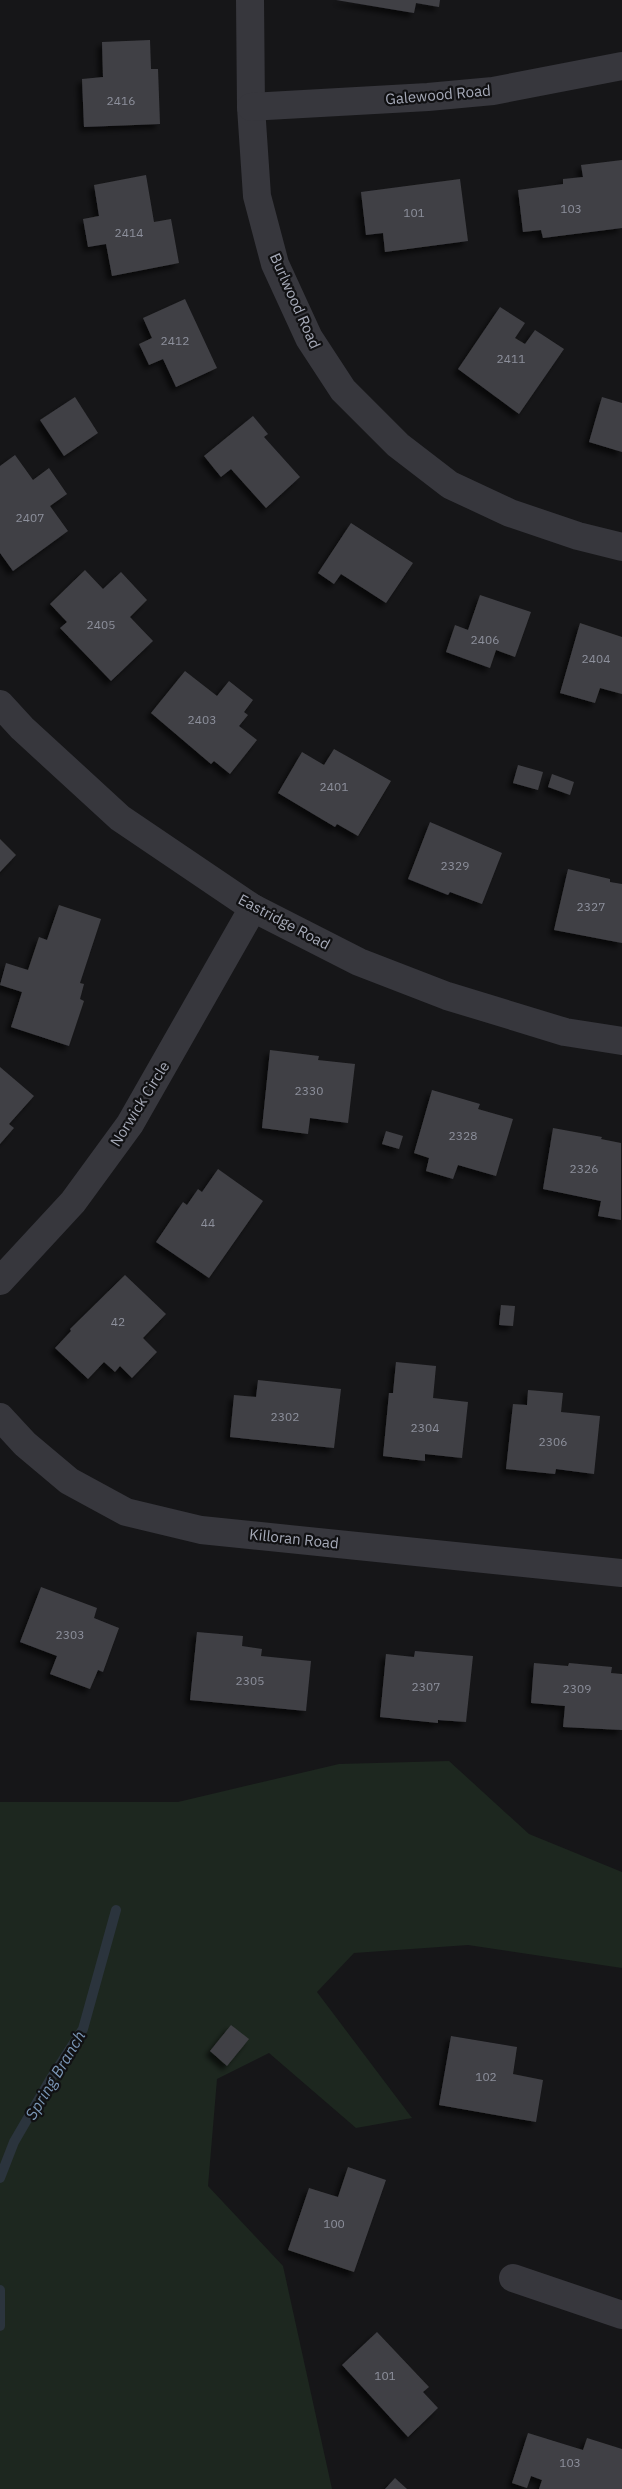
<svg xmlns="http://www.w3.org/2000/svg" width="622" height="2489" font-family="'IBM Plex Sans',sans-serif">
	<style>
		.green { fill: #1d271f }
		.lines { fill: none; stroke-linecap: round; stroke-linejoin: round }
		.stream { stroke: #2b343d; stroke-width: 10 }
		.building { fill: #404045; filter: url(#shadow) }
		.minor { stroke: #37373d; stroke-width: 28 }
		.labels { text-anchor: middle; stroke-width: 4.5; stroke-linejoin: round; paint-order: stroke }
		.number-label { font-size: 12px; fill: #8d909c }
		.street-label { font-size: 15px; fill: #a7abb9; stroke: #111113 }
		.water-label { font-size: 16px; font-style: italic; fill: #7b97b7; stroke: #111113 }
	</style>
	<defs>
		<filter id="shadow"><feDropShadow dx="-4.5" dy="4.5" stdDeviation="2.5" flood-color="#0009"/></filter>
	</defs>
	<rect width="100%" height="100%" fill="#161618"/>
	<path class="green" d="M 449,1761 L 529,1834 L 622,1872 L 622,1968 L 468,1945 L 354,1953 L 317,1992 L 412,2118 L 356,2128 L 269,2053 L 217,2079 L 208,2186 L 283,2266 L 332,2489 L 0,2489 L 0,1802 L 178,1802 L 339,1764 Z"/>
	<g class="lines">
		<g class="stream">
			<path d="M 0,2178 L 14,2142 L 50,2080 L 83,2029 L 116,1910"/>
			<path d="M 0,2290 L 0,2326"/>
		</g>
	</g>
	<g class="building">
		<path d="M 336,0 L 440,0 L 439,7 L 416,3 L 414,13 Z"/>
		<path d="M 150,40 L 151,69 L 158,69 L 160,124 L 84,127 L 82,79 L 103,77 L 102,42 Z"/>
		<path d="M 622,160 L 622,228 L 543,238 L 541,230 L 523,232 L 518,190 L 563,184 L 563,179 L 583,177 L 581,165 Z"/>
		<path d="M 146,175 L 154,222 L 171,219 L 179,263 L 112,276 L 106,244 L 88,247 L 83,219 L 99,216 L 94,185 Z"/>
		<path d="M 460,179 L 468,241 L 385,252 L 383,233 L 366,235 L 361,192 Z"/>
		<path d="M 185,299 L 217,368 L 176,387 L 163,359 L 149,365 L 139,344 L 152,338 L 143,318 Z"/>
		<path d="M 500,307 L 525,323 L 515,338 L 525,344 L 535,330 L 564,349 L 519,414 L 458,369 Z"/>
		<path d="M 75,397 L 98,433 L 64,456 L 40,420 Z"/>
		<path d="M 602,397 L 622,403 L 622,452 L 589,442 Z"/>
		<path d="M 253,416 L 268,434 L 264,437 L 300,477 L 266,508 L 231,469 L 221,477 L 204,456 Z"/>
		<path d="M 15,455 L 33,480 L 49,468 L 67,494 L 50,506 L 68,531 L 13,571 L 0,553 L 0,466 Z"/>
		<path d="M 351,523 L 413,563 L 386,603 L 341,574 L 334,584 L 318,573 Z"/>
		<path d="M 85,570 L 103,589 L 121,572 L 147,600 L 130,617 L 153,641 L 111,681 L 60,628 L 67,622 L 50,604 Z"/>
		<path d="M 480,595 L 531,612 L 515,657 L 496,650 L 490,668 L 446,652 L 455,625 L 468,630 Z"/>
		<path d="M 580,623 L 622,637 L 622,694 L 600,688 L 595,703 L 560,693 Z"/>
		<path d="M 185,671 L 217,696 L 229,681 L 253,700 L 244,712 L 248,715 L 239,726 L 257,740 L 230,774 L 214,761 L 211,764 L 151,713 Z"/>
		<path d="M 334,749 L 391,781 L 358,836 L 337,824 L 335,827 L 278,793 L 302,752 L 324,765 Z"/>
		<path d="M 518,765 L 543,772 L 538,790 L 513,783 Z"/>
		<path d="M 552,774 L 574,782 L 570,795 L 548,787 Z"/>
		<path d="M 430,822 L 502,853 L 482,904 L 450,892 L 448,895 L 408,879 Z"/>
		<path d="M 0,839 L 16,855 L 0,872 Z"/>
		<path d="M 568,869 L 610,879 L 610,882 L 622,884 L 622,943 L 554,930 Z"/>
		<path d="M 59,905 L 101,919 L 80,983 L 84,984 L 80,999 L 84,1001 L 69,1046 L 11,1027 L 22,992 L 0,985 L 6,963 L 28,970 L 39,937 L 47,940 Z"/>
		<path d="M 270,1050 L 319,1056 L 318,1060 L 355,1064 L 348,1123 L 310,1118 L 308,1134 L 262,1128 Z"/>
		<path d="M 0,1067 L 34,1096 L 9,1124 L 14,1128 L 0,1144 Z"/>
		<path d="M 432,1090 L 480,1104 L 478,1109 L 513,1119 L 496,1176 L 458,1165 L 453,1179 L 426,1171 L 429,1158 L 414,1153 Z"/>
		<path d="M 553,1128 L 602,1137 L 601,1139 L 621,1143 L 621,1220 L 598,1216 L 601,1201 L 543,1189 Z"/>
		<path d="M 386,1131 L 403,1136 L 399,1149 L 382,1144 Z"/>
		<path d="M 218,1169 L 263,1201 L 209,1278 L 156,1242 L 183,1202 L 187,1205 L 198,1189 L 202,1192 Z"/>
		<path d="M 125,1275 L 166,1314 L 143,1338 L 157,1352 L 132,1378 L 120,1366 L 115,1372 L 104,1362 L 88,1379 L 55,1348 L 71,1331 L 70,1329 Z"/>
		<path d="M 501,1305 L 515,1306 L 513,1326 L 499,1325 Z"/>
		<path d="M 396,1362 L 436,1366 L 433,1398 L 468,1402 L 462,1458 L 425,1454 L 425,1461 L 383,1456 L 389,1393 L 393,1393 Z"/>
		<path d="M 258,1380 L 341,1389 L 334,1448 L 230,1437 L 234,1395 L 256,1397 Z"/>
		<path d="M 528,1390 L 563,1393 L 561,1412 L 600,1416 L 594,1474 L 556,1469 L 555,1474 L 506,1469 L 513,1404 L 527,1405 Z"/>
		<path d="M 41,1587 L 97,1608 L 94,1618 L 119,1628 L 103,1672 L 98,1670 L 90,1689 L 50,1674 L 57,1656 L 20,1642 Z"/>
		<path d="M 197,1632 L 243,1636 L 242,1646 L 262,1649 L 261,1656 L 311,1661 L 306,1711 L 190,1700 Z"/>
		<path d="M 415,1651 L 473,1656 L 466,1722 L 438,1720 L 438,1723 L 380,1717 L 386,1654 L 414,1657 Z"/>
		<path d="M 534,1663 L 568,1666 L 569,1663 L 612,1667 L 611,1673 L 622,1674 L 622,1730 L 563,1727 L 565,1706 L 531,1703 Z"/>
		<path d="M 231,2025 L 249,2039 L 227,2066 L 210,2051 Z"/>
		<path d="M 451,2036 L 517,2047 L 513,2074 L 543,2080 L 536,2122 L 439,2105 Z"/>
		<path d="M 348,2167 L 386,2180 L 354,2272 L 288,2250 L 309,2188 L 338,2197 Z"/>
		<path d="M 377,2332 L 429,2387 L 423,2392 L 438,2408 L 408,2437 L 342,2365 Z"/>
		<path d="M 528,2433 L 583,2450 L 587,2438 L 622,2449 L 622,2489 L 539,2489 L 542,2480 L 531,2476 L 527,2488 L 512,2483 Z"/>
		<path d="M 395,2478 L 407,2489 L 385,2489 Z"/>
	</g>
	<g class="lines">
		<g class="minor">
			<path d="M 250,0 L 251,107 L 257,196 L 275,264 L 309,338 L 343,390 L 398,445 L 450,485 L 510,513 L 578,536 L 622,547"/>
			<path d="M 251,107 L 428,97 L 493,91 L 622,66"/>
			<path d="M 0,704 L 22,728 L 120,818 L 253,908 L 359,962 L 447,996 L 565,1032 L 622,1041"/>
			<path d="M 0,1281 L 73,1202 L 130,1124 L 253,908"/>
			<path d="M 0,1417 L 25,1444 L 69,1481 L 126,1512 L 201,1530 L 622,1573"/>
			<path d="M 513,2278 L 622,2315"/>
		</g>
	</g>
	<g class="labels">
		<g class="number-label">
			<text x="121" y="105">2416</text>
			<text x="571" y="213">103</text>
			<text x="414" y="217">101</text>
			<text x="129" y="237">2414</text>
			<text x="175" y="345">2412</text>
			<text x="511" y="363">2411</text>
			<text x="30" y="522">2407</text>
			<text x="101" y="629">2405</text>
			<text x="485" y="644">2406</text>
			<text x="596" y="663">2404</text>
			<text x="202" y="724">2403</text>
			<text x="334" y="791">2401</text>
			<text x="455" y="870">2329</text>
			<text x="591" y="911">2327</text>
			<text x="309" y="1095">2330</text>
			<text x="463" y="1140">2328</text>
			<text x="584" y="1173">2326</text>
			<text x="208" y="1227">44</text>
			<text x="118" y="1326">42</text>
			<text x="285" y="1421">2302</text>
			<text x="425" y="1432">2304</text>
			<text x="553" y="1446">2306</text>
			<text x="70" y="1639">2303</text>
			<text x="250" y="1685">2305</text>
			<text x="426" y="1691">2307</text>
			<text x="577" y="1693">2309</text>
			<text x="486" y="2081">102</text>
			<text x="334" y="2228">100</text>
			<text x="385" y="2380">101</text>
			<text x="570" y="2467">103</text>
		</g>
		<g class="street-label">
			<text transform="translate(438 95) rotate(-5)" y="5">Galewood Road</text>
			<text transform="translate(295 301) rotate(66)" y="5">Burlwood Road</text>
			<text transform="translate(284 922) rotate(28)" y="5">Eastridge Road</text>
			<text transform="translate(140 1104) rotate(-58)" y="5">Norwick Circle</text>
			<text transform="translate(294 1539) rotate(6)" y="5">Killoran Road</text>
		</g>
		<g class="water-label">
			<text transform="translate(55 2075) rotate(-59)" y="6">Spring Branch</text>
		</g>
	</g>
</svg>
